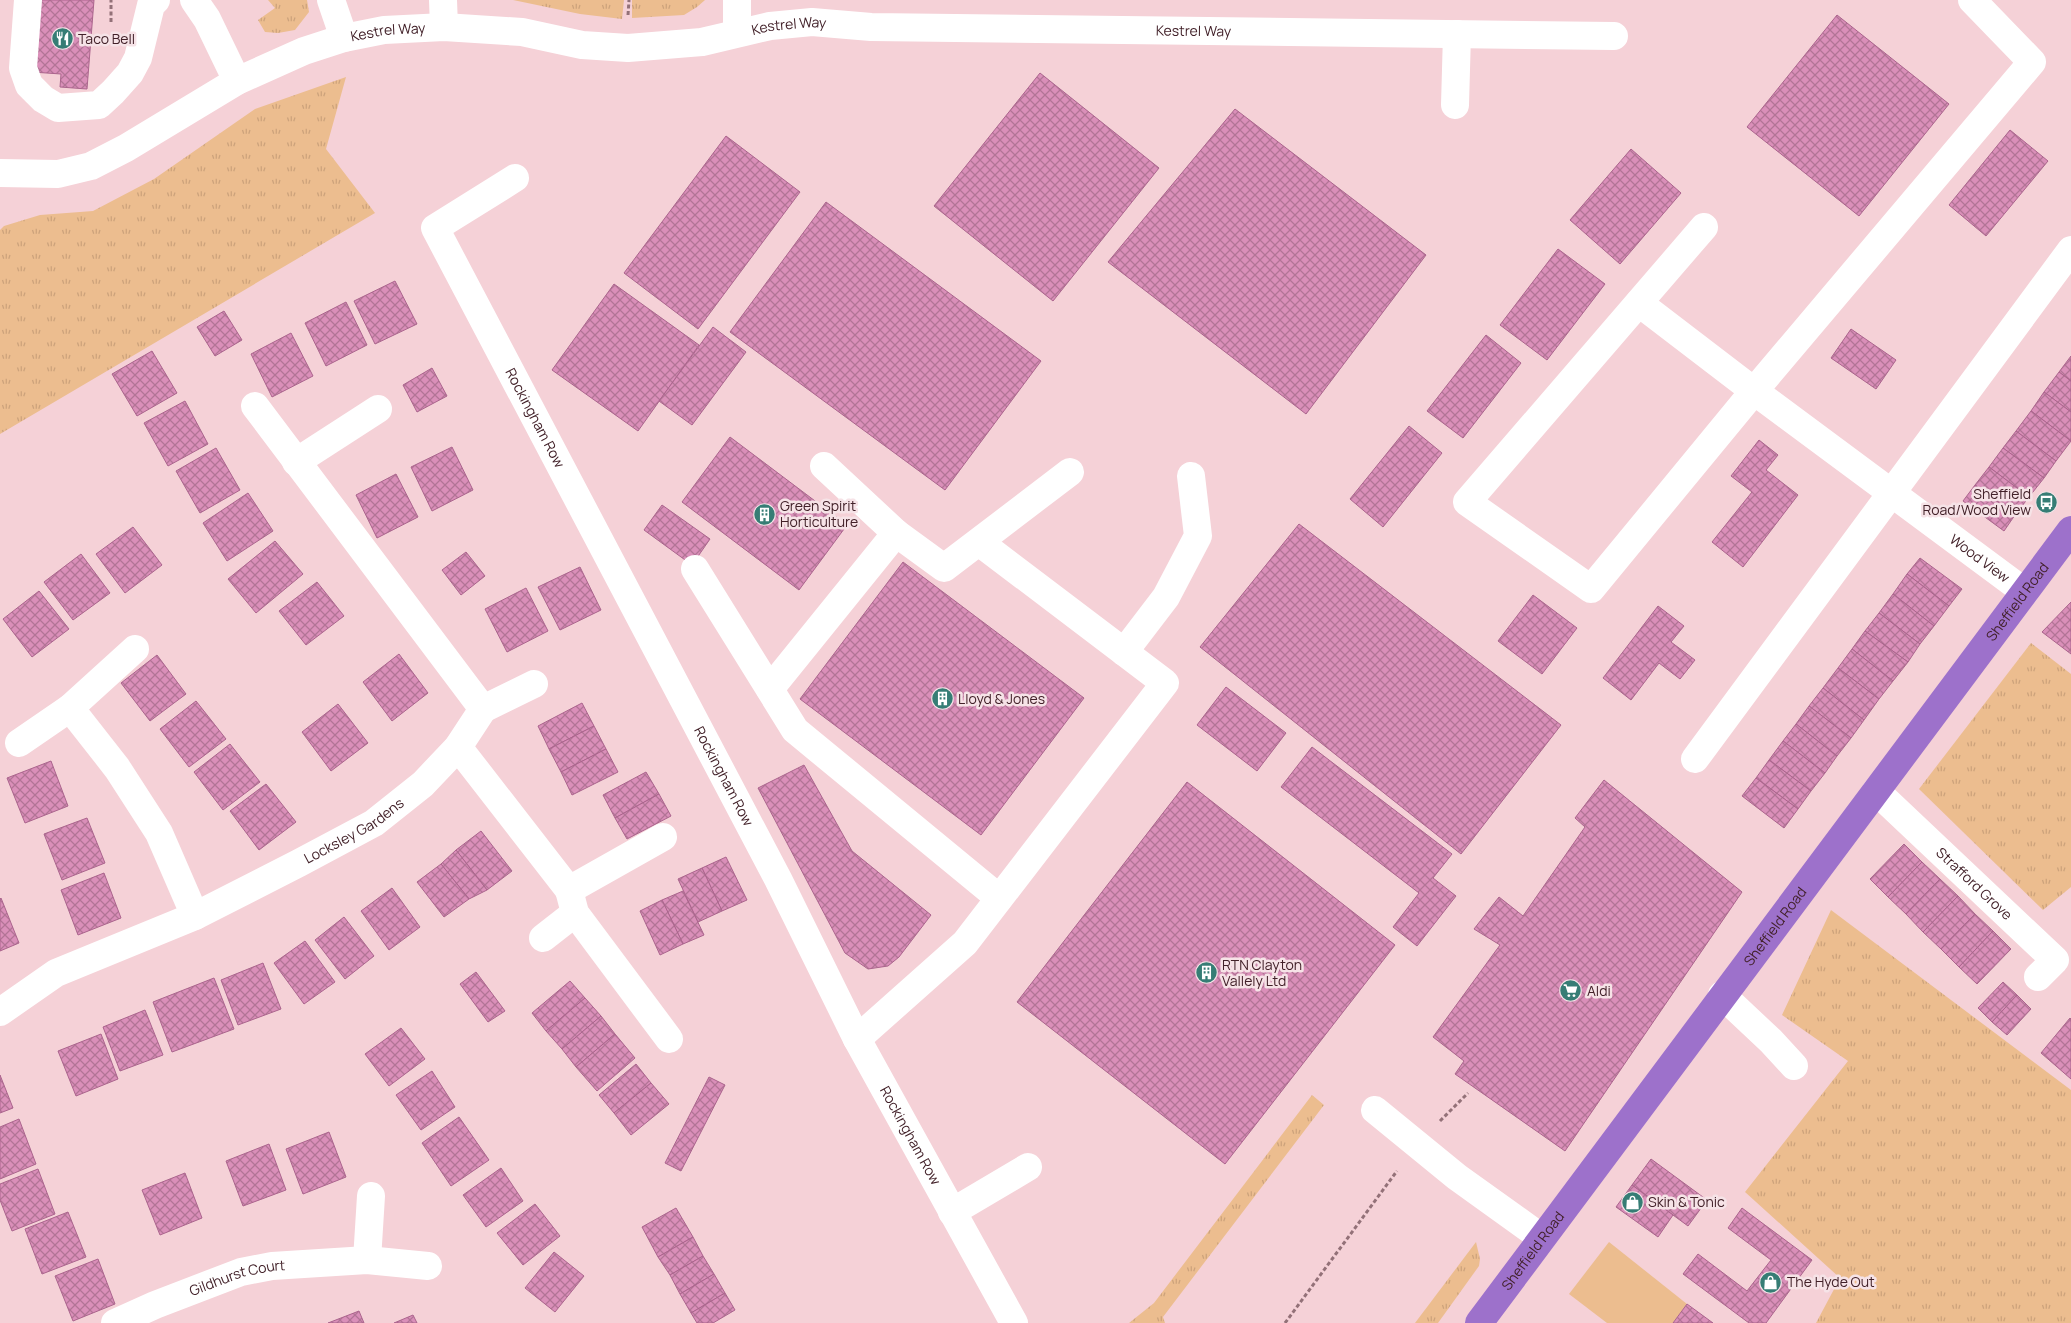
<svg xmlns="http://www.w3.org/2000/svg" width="2071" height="1323" font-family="Manrope,sans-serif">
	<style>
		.grass { fill: url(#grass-tufts) }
		.green { fill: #ecbd8f }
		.building { fill: url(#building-cross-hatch); stroke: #ab648d }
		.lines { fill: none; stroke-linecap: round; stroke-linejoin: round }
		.path { stroke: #937178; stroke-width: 3; stroke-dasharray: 4 2.5; stroke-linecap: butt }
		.minor { stroke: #fff; stroke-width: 28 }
		.highway { stroke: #9d71cb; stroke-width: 28 }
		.labels { text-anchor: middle; stroke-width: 5; stroke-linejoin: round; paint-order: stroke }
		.street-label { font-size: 14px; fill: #422129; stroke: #f6e3e7 }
		.poi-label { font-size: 14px; fill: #422129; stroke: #f6e3e7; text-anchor: start }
	</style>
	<defs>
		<pattern id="grass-tufts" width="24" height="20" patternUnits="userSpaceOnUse" patternTransform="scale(1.25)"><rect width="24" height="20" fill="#ecbd8f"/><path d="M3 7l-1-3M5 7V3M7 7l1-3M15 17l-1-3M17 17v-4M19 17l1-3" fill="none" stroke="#cca27b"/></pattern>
		<pattern id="building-cross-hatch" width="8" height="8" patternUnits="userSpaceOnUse" patternTransform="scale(1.25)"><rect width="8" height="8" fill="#da8fb9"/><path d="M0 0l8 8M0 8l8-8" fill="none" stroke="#b27496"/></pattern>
	</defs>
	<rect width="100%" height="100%" fill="#f5d1d7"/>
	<g class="grass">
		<path d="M 268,0 L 307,0 L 309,12 L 295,30 L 278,33 L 265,32 L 258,20 L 275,8 Z"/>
		<path d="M 513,0 L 624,0 L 622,19 L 580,14 Z"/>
		<path d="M 632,0 L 705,0 L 697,7 L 684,15 L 632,18 Z"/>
		<path d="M 346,77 L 326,149 L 375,213 L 0,434 L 0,230 L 4,226 L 40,215 L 93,211 L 154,179 L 255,109 Z"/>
		<path d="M 2031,643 L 2071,674 L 2071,887 L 2043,910 L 1919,789 Z"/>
		<path d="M 1831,910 L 2071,1090 L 2071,1323 L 1816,1323 L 1840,1278 L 1745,1192 L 1848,1061 L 1782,1015 Z"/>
		<path d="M 1312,1095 L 1324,1105 L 1163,1317 L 1165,1323 L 1129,1323 L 1154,1303 Z"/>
		<path d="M 1476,1242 L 1480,1259 L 1479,1266 L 1438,1323 L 1415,1323 Z"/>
	</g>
	<path class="green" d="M 1609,1242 L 1687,1304 L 1673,1323 L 1607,1323 L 1569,1294 Z"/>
	<g class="building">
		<path d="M 31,0 L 94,0 L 87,89 L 60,87 L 61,74 L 32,72 Z"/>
		<path d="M 1837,15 L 1949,104 L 1859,216 L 1747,127 Z"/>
		<path d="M 1040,73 L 1159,168 L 1053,301 L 934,206 Z"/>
		<path d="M 1235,109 L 1426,255 L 1306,414 L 1108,262 Z"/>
		<path d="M 2010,130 L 2048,161 L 1986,236 L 1949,205 Z"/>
		<path d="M 726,136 L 800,192 L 698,329 L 624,273 Z"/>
		<path d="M 1631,149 L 1681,193 L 1620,264 L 1570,220 Z"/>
		<path d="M 826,202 L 1041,361 L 945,490 L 730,332 Z"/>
		<path d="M 1558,249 L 1605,284 L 1547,360 L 1500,325 Z"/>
		<path d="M 395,281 L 417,324 L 375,344 L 354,301 Z"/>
		<path d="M 614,284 L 699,345 L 638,431 L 552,370 Z"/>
		<path d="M 346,302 L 367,345 L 326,366 L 305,323 Z"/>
		<path d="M 224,311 L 242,340 L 215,356 L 197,327 Z"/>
		<path d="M 713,327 L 746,352 L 692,425 L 659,401 Z"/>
		<path d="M 1851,329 L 1896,360 L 1876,389 L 1831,358 Z"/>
		<path d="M 291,333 L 313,376 L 272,397 L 251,354 Z"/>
		<path d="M 1486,335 L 1521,363 L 1463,438 L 1427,411 Z"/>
		<path d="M 152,351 L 177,393 L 137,416 L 112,374 Z"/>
		<path d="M 2071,356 L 2071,381 L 2059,372 Z"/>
		<path d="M 432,368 L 447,396 L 417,412 L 403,385 Z"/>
		<path d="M 2059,372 L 2071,381 L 2071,412 L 2044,392 Z"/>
		<path d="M 2044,392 L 2071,412 L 2071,441 L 2031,411 Z"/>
		<path d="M 185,401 L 208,444 L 168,466 L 144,423 Z"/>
		<path d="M 2031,411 L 2071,441 L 2056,461 L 2016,431 Z"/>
		<path d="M 1409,426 L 1442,453 L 1383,527 L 1350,499 Z"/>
		<path d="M 2016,431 L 2056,461 L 2044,478 L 2003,448 Z"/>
		<path d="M 730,437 L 847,525 L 799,590 L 682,502 Z"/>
		<path d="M 1759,440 L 1778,455 L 1766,470 L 1798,495 L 1743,567 L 1712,542 L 1752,492 L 1731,476 Z"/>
		<path d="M 452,447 L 473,490 L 432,511 L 411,467 Z"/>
		<path d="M 216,448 L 240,490 L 200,513 L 176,471 Z"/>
		<path d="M 2003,448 L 2044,478 L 2029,497 L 1989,467 Z"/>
		<path d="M 1989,467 L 2029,497 L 2015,515 L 1975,485 Z"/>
		<path d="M 396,474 L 418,517 L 377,538 L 356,495 Z"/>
		<path d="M 1975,485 L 2015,515 L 2004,531 L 1963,501 Z"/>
		<path d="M 248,493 L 273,531 L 227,561 L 203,523 Z"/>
		<path d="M 662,505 L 710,539 L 692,565 L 644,530 Z"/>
		<path d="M 1299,524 L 1561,725 L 1461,854 L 1200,647 Z"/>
		<path d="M 133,527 L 162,565 L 125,593 L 96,554 Z"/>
		<path d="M 275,541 L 303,574 L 256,613 L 228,579 Z"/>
		<path d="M 466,552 L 485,576 L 461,595 L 442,570 Z"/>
		<path d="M 81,554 L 110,593 L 73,620 L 44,582 Z"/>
		<path d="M 1920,558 L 1962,589 L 1949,606 L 1907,574 Z"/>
		<path d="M 903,562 L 1084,698 L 981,835 L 800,699 Z"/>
		<path d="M 580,567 L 601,610 L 560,630 L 538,587 Z"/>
		<path d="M 1907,574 L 1949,606 L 1934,626 L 1893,594 Z"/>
		<path d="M 317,582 L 344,616 L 306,645 L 279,611 Z"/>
		<path d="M 526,588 L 548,631 L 507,652 L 485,609 Z"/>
		<path d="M 39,591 L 69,629 L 32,657 L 3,619 Z"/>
		<path d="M 1893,594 L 1934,626 L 1920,644 L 1879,613 Z"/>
		<path d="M 1533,595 L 1577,628 L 1542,674 L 1498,641 Z"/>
		<path d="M 2071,602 L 2071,654 L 2042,632 Z"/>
		<path d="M 1658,606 L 1684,626 L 1671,642 L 1695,660 L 1680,679 L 1659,663 L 1631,700 L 1603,678 Z"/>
		<path d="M 1879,613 L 1920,644 L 1908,662 L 1865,631 Z"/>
		<path d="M 1865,631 L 1908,662 L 1893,681 L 1852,649 Z"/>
		<path d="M 1852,649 L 1893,681 L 1879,699 L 1838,668 Z"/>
		<path d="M 399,654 L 428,693 L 392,721 L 363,682 Z"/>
		<path d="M 157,655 L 186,694 L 150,721 L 121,683 Z"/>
		<path d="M 1838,668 L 1879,699 L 1864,720 L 1823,688 Z"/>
		<path d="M 1226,687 L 1286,733 L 1257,771 L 1197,725 Z"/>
		<path d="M 1823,688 L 1864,720 L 1851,738 L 1809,706 Z"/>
		<path d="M 196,701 L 226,739 L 189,767 L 160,729 Z"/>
		<path d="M 582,703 L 594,726 L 549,749 L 538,726 Z"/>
		<path d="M 338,704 L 368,743 L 331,771 L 302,732 Z"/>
		<path d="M 1809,706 L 1851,738 L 1837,756 L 1796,724 Z"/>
		<path d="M 1796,724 L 1837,756 L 1825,773 L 1783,741 Z"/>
		<path d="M 594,726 L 606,749 L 561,772 L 549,749 Z"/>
		<path d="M 1783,741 L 1825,773 L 1811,791 L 1769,760 Z"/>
		<path d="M 230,744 L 260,782 L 223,810 L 194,772 Z"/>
		<path d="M 1312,747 L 1452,854 L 1433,878 L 1456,896 L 1417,946 L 1393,927 L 1419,893 L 1281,787 Z"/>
		<path d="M 606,749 L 618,772 L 572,795 L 561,772 Z"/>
		<path d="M 1769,760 L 1811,791 L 1798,809 L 1756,778 Z"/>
		<path d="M 51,761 L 68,806 L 25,823 L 7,778 Z"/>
		<path d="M 804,765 L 852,851 L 931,915 L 899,957 L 888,966 L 868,969 L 845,953 L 758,788 Z"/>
		<path d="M 646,772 L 659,794 L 615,818 L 603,795 Z"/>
		<path d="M 1756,778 L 1798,809 L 1784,828 L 1742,796 Z"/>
		<path d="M 1604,780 L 1742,892 L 1565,1151 L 1455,1074 L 1464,1061 L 1433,1037 L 1500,945 L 1474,929 L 1499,897 L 1523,916 L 1585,827 L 1575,818 Z"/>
		<path d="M 1187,782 L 1395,945 L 1225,1164 L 1017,1002 Z"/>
		<path d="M 266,784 L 296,822 L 259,850 L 230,811 Z"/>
		<path d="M 659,794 L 671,816 L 627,839 L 615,818 Z"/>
		<path d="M 87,818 L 105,863 L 62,880 L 44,834 Z"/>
		<path d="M 481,831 L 512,871 L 487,890 L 456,850 Z"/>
		<path d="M 1904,844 L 1922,862 L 1888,897 L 1870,879 Z"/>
		<path d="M 456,850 L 487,890 L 469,899 L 441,864 Z"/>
		<path d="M 726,857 L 747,900 L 722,911 L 702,868 Z"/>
		<path d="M 1922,862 L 1940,879 L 1906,914 L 1888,897 Z"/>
		<path d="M 441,864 L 469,899 L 444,917 L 417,882 Z"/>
		<path d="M 702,868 L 722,911 L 698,922 L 678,879 Z"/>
		<path d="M 104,873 L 121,918 L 78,935 L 61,890 Z"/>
		<path d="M 1940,879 L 1958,896 L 1923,932 L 1906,914 Z"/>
		<path d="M 392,888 L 420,927 L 389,950 L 361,911 Z"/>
		<path d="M 683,891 L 704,935 L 683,944 L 662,900 Z"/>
		<path d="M 1958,896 L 1975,914 L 1941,949 L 1923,932 Z"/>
		<path d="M 1,898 L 19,943 L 0,951 L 0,899 Z"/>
		<path d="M 662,900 L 683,944 L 660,955 L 640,911 Z"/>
		<path d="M 1975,914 L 1993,931 L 1959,967 L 1941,949 Z"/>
		<path d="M 344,917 L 374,956 L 345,979 L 315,940 Z"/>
		<path d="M 1993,931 L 2011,949 L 1977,984 L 1959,967 Z"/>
		<path d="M 305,941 L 335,982 L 304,1004 L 274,963 Z"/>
		<path d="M 263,963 L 281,1009 L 238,1025 L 221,980 Z"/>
		<path d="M 476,972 L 505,1011 L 488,1022 L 460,984 Z"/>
		<path d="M 214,978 L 234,1029 L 172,1052 L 153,1002 Z"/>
		<path d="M 570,981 L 585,998 L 546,1031 L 532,1013 Z"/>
		<path d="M 2003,982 L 2017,995 L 1992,1022 L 1978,1008 Z"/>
		<path d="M 2017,995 L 2031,1009 L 2007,1035 L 1992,1022 Z"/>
		<path d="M 585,998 L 601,1016 L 562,1049 L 546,1031 Z"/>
		<path d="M 145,1010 L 163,1055 L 120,1071 L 103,1027 Z"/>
		<path d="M 601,1016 L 615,1034 L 576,1067 L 562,1049 Z"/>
		<path d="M 2070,1018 L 2071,1019 L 2071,1079 L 2041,1053 Z"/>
		<path d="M 401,1028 L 425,1059 L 389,1086 L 365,1054 Z"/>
		<path d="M 101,1034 L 118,1079 L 76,1096 L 58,1051 Z"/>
		<path d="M 615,1034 L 635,1058 L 597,1091 L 576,1067 Z"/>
		<path d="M 636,1064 L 651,1083 L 614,1113 L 599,1095 Z"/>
		<path d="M 432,1071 L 455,1107 L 421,1130 L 396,1095 Z"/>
		<path d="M 0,1075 L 13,1108 L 0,1113 Z"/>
		<path d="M 709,1077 L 725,1085 L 681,1171 L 665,1163 Z"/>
		<path d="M 651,1083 L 669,1104 L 631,1135 L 614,1113 Z"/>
		<path d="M 459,1117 L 489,1160 L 451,1186 L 422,1143 Z"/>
		<path d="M 19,1119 L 36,1164 L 0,1179 L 0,1127 Z"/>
		<path d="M 329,1132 L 346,1177 L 303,1194 L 286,1149 Z"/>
		<path d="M 269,1144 L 286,1190 L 243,1206 L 226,1161 Z"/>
		<path d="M 1651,1159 L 1707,1200 L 1688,1226 L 1632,1185 Z"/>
		<path d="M 501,1168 L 523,1201 L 486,1227 L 463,1195 Z"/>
		<path d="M 38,1169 L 55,1214 L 12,1231 L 0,1200 L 0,1184 Z"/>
		<path d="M 185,1173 L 202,1218 L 160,1235 L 142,1190 Z"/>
		<path d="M 1632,1185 L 1673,1215 L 1658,1237 L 1616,1207 Z"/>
		<path d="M 535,1204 L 560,1236 L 523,1265 L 497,1233 Z"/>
		<path d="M 676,1208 L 693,1237 L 658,1257 L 642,1227 Z"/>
		<path d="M 1742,1208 L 1812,1260 L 1766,1323 L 1749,1323 L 1683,1274 L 1698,1254 L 1747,1291 L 1771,1260 L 1728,1228 Z"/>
		<path d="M 68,1212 L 86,1257 L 42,1274 L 25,1229 Z"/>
		<path d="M 693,1237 L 703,1256 L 670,1275 L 658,1257 Z"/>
		<path d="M 554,1252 L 584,1276 L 555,1312 L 525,1288 Z"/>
		<path d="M 703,1256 L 714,1274 L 680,1294 L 670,1275 Z"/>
		<path d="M 98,1259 L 115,1304 L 73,1321 L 55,1276 Z"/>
		<path d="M 714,1274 L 725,1293 L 691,1313 L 680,1294 Z"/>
		<path d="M 725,1293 L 735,1310 L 713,1323 L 697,1323 L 691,1313 Z"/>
		<path d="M 1687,1304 L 1713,1323 L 1673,1323 Z"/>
		<path d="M 359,1311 L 364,1323 L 328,1323 Z"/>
		<path d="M 413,1315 L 417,1323 L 394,1323 Z"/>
	</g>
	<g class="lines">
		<g class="path">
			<path d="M 628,15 L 629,0"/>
			<path d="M 111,22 L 111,0"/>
			<path d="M 1440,1121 L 1468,1093"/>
			<path d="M 1285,1323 L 1397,1171"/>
		</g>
		<g class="minor">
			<path d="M 28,0 L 23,68 L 29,85 L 43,99 L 58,108 L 99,105 L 113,92 L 130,73 L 138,58 L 151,5 L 156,0"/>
			<path d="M 194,0 L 207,19 L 237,81"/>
			<path d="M 331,0 L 344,38"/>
			<path d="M 443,0 L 444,27"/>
			<path d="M 737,33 L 737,0"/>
			<path d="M 1455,105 L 1457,34"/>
			<path id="s1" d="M 0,173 L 58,174 L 91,166 L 126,148 L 237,81 L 304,51 L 344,38 L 384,30 L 444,27 L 522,32 L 582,45 L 628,48 L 702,42 L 770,26 L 812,22 L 871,27 L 1614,36"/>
			<path id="s2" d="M 515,178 L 435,228 L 778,879 L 857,1039 L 1014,1323"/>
			<path id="s3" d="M 1704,227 L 1467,502 L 1591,589 L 1754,391 L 2025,592"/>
			<path d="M 1639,303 L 1754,391 L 2032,62 L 1972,0"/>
			<path d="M 296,462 L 378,409"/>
			<path d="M 824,466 L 896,533 L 944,568 L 1070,472"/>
			<path d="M 695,569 L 795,730 L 999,898"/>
			<path d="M 1124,652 L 1166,597 L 1198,536 L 1191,476"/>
			<path d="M 770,689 L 896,533"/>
			<path d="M 70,708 L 117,768 L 159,833 L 195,916"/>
			<path d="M 483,709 L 534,684"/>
			<path d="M 19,743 L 70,708 L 135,649"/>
			<path d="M 458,747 L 569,890 L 663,837"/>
			<path d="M 1695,759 L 2071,250"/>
			<path id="s4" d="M 1876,791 L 2055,960 L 2038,977"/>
			<path d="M 569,890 L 575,913 L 669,1039"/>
			<path d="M 543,938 L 575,913"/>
			<path d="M 1722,995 L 1771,1041 L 1794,1066"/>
			<path id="s5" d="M 0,1012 L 56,973 L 195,916 L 299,863 L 374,823 L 423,784 L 458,747 L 483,709 L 255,406"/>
			<path d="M 857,1039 L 965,943 L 1165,683 L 979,542"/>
			<path d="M 1375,1110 L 1457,1177 L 1542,1238"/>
			<path d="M 952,1212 L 1028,1167"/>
			<path d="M 367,1260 L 371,1196"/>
			<path id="s6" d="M 115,1323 L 155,1305 L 241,1272 L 272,1266 L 367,1260 L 428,1266"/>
		</g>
		<path class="highway" id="s7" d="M 1479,1323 L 2071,530"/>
	</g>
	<defs>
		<symbol id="restaurant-disc" viewBox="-11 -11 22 22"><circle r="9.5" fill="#367d75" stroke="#f6e3e7"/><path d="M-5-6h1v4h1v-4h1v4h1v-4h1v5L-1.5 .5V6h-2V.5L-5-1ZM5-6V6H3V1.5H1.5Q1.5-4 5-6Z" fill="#fff"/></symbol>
		<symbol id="bus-disc" viewBox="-11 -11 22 22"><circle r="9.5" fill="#367d75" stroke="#f6e3e7"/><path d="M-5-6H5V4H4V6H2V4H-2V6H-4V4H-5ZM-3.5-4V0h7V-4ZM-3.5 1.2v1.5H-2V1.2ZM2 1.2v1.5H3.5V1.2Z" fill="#fff"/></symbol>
		<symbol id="building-disc" viewBox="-11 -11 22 22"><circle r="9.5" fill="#367d75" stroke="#f6e3e7"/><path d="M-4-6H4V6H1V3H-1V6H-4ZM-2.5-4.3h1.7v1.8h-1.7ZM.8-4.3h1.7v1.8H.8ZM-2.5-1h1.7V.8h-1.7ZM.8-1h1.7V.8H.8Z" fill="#fff"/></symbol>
		<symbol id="supermarket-disc" viewBox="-11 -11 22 22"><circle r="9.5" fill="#367d75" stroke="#f6e3e7"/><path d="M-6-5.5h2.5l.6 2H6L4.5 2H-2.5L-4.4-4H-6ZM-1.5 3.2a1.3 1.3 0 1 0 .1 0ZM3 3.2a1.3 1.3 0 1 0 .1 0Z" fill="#fff"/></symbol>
		<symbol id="shop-disc" viewBox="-11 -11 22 22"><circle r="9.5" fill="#367d75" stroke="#f6e3e7"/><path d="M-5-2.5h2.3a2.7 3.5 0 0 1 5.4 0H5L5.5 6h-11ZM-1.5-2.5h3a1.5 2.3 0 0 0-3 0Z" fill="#fff"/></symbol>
	</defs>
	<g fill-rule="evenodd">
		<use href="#restaurant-disc" x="50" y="26" width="25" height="25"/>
		<use href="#bus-disc" x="2034" y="490" width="25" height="25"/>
		<use href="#building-disc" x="752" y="502" width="25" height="25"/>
		<use href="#building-disc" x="930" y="686" width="25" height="25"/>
		<use href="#building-disc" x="1194" y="960" width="25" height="25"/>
		<use href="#supermarket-disc" x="1558" y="978" width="25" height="25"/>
		<use href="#shop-disc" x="1620" y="1190" width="25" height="25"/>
		<use href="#shop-disc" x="1758" y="1270" width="25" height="25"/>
	</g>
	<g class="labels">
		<g class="street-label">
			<text dy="5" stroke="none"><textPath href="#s1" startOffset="826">Kestrel Way</textPath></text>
			<text dy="5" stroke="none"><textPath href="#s1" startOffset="1231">Kestrel Way</textPath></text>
			<text dy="5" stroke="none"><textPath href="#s1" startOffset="421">Kestrel Way</textPath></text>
			<text dy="5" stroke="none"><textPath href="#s2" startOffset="309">Rockingham Row</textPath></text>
			<text dy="5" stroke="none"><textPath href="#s3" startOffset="1052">Wood View</textPath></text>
			<text dy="5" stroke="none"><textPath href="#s7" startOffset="900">Sheffield Road</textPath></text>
			<text dy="5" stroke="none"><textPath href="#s2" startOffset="714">Rockingham Row</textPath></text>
			<text dy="5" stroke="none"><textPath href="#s5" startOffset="399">Locksley Gardens</textPath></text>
			<text dy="5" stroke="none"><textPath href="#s4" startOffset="135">Strafford Grove</textPath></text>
			<text dy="5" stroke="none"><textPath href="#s7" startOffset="495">Sheffield Road</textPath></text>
			<text dy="5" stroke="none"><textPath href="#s2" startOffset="1119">Rockingham Row</textPath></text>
			<text dy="5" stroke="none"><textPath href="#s7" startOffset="90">Sheffield Road</textPath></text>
			<text dy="5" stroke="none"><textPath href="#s6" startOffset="131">Gildhurst Court</textPath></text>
		</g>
		<g class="poi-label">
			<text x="78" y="44">Taco Bell</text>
			<text x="2031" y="499" text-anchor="end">Sheffield<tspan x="2031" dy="16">Road/Wood View</tspan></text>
			<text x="780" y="511">Green Spirit<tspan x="780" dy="16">Horticulture</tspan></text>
			<text x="958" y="704">Lloyd &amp; Jones</text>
			<text x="1222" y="970">RTN Clayton<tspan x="1222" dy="16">Vallely Ltd</tspan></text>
			<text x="1587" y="996">Aldi</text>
			<text x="1648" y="1207">Skin &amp; Tonic</text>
			<text x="1787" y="1287">The Hyde Out</text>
		</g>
	</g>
</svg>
